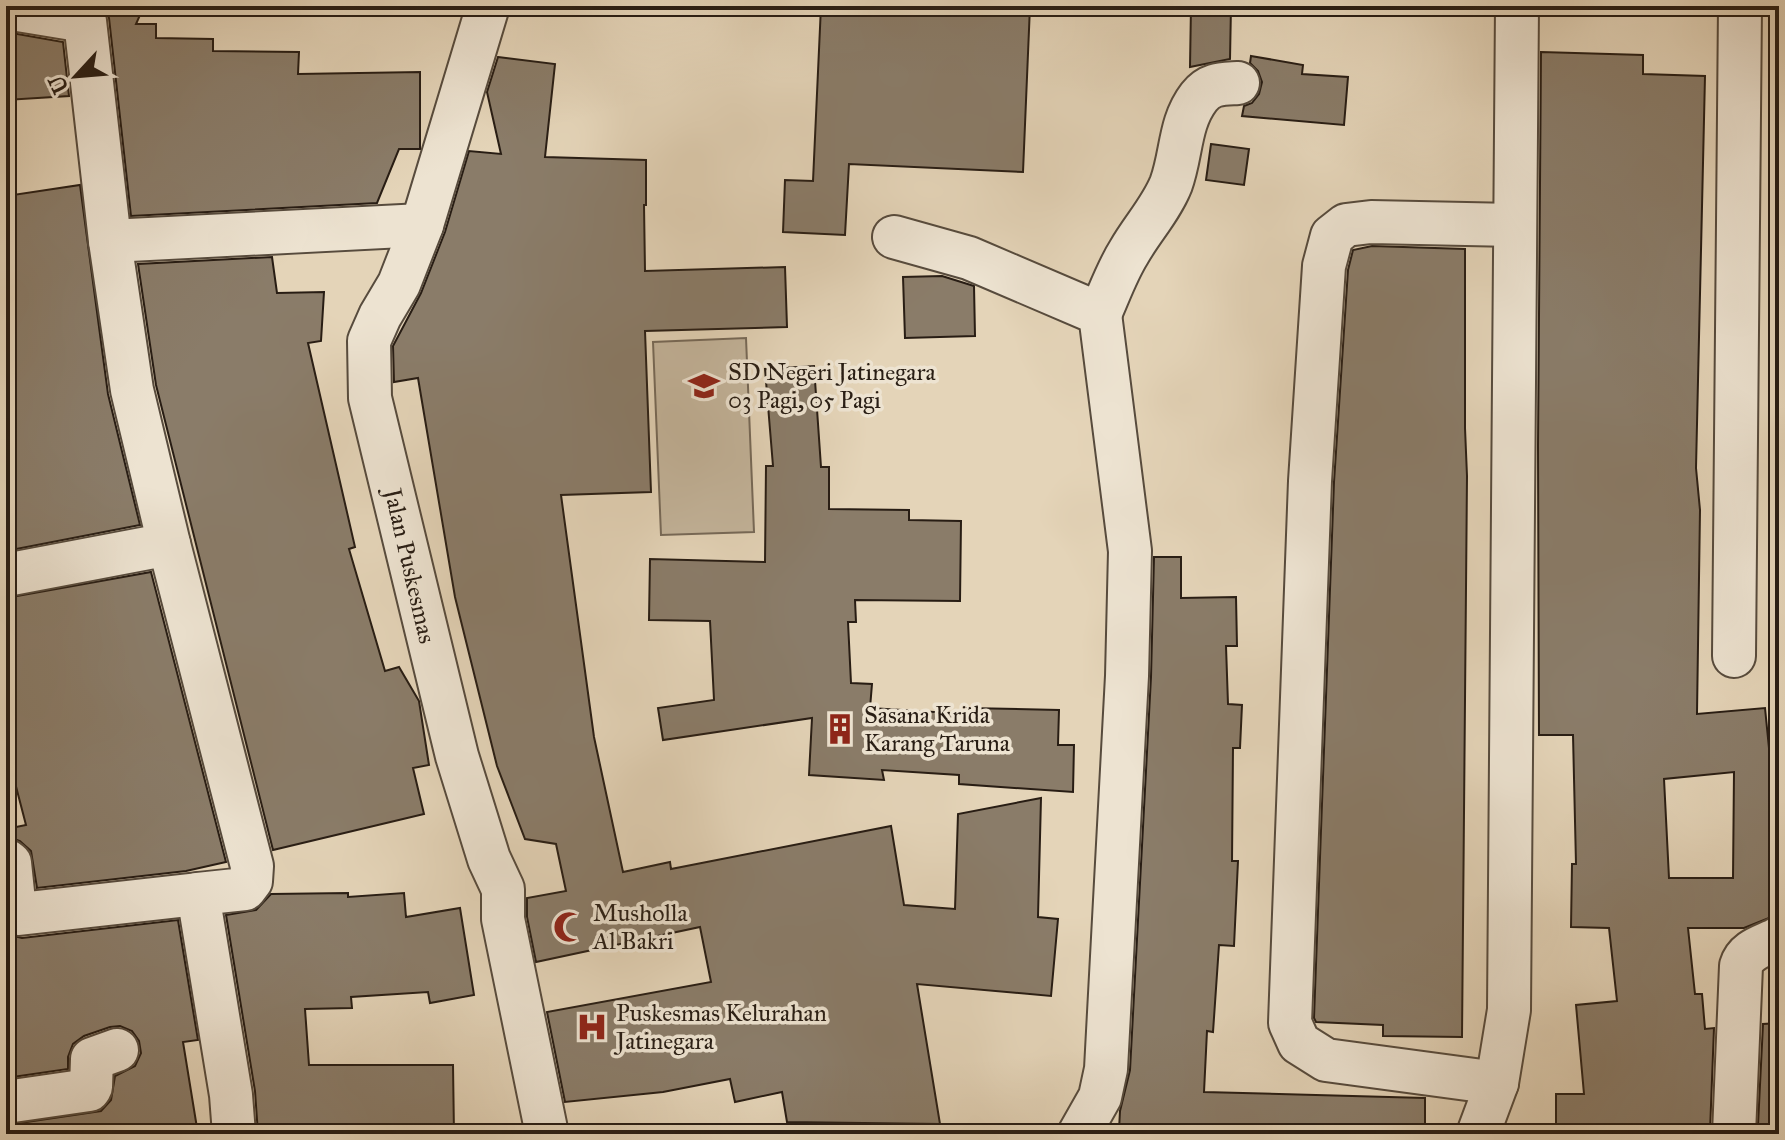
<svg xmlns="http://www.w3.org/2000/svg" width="1785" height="1140" font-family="'IM FELL Great Primer',serif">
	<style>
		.green { fill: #c4b59c; stroke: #766958; stroke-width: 2 }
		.building { fill: #8a7c69; stroke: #281d14; stroke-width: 2; fill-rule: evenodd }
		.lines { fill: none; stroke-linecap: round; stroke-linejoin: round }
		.street-casing { stroke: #574b3d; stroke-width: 46 }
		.street { stroke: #ede3d1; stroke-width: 42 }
		.labels { text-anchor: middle; stroke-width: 7; stroke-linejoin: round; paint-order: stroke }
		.poi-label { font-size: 24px; fill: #281d14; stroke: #ede3d1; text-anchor: start }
		.street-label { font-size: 24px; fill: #281d14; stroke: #ede3d1 }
	</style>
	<rect width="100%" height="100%" fill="#e4d4b8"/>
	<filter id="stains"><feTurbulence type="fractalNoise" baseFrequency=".0025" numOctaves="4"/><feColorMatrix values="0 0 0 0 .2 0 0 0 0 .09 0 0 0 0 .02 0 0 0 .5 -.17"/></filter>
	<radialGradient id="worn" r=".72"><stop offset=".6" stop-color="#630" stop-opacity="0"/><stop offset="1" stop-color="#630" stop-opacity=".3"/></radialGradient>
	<path class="green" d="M 746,338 L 754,532 L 661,535 L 653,342 Z"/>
	<g class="building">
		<path d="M 103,6 L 144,6 L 136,24 L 156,24 L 156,38 L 213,39 L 213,51 L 299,52 L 298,74 L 420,72 L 420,149 L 399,149 L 377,203 L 131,216 L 109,18 Z"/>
		<path d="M 821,6 L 1030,6 L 1023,172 L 849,164 L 845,235 L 783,232 L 785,180 L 813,181 Z"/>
		<path d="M 1191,6 L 1231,6 L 1230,59 L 1190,67 Z"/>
		<path d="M 6,32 L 63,42 L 69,96 L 6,100 Z"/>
		<path d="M 1541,52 L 1643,55 L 1643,74 L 1705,76 L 1696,468 L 1700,510 L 1697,714 L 1765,708 L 1776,818 L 1779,818 L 1779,914 L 1744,928 L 1688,928 L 1695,994 L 1702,994 L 1705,1029 L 1714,1028 L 1710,1131 L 1678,1131 L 1678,1134 L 1556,1134 L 1556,1094 L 1584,1094 L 1576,1005 L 1617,1001 L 1609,928 L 1571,927 L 1572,864 L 1576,864 L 1573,735 L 1539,735 L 1538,446 ZM 1734,772 L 1733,878 L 1669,878 L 1664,779 Z"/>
		<path d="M 1251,56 L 1303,65 L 1302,74 L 1348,77 L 1344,125 L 1242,116 L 1244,106 L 1252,103 L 1259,94 L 1262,82 L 1258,71 L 1250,63 Z"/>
		<path d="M 498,57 L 555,64 L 545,157 L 646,160 L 646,205 L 644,205 L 645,271 L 785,267 L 787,327 L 645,331 L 651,492 L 561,495 L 594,737 L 623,872 L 670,862 L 671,869 L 891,826 L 904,905 L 955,909 L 958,814 L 1041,798 L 1038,917 L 1058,919 L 1051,996 L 917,984 L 940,1124 L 787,1122 L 782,1092 L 735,1102 L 730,1079 L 663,1092 L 565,1102 L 547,1012 L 711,982 L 700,927 L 536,962 L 527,917 L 527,898 L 566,891 L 556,844 L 525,839 L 497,766 L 455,597 L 418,378 L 394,382 L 393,346 L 421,293 L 445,232 L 469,151 L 501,154 L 487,92 Z"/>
		<path d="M 1211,144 L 1249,149 L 1244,185 L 1206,180 Z"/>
		<path d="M 80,185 L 108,394 L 140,525 L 6,551 L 6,196 Z"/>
		<path d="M 1372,246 L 1465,249 L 1465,428 L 1467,476 L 1462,1037 L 1383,1036 L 1383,1025 L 1316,1022 L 1314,1018 L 1334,482 L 1348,270 L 1353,250 Z"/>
		<path d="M 272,257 L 277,293 L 324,292 L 321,341 L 308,343 L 355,547 L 349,549 L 385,671 L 399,667 L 419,701 L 429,765 L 413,768 L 424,814 L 273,850 L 156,385 L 138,264 Z"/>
		<path d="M 942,276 L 974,286 L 975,336 L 905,338 L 903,277 Z"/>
		<path d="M 814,366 L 821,467 L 829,467 L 829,509 L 909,510 L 909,520 L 961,521 L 960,601 L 855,600 L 856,622 L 848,622 L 851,683 L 872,684 L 870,708 L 967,714 L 967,708 L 1059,710 L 1058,745 L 1074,745 L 1073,792 L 959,784 L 959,775 L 882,770 L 884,780 L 809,775 L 812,718 L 663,740 L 658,708 L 714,700 L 710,621 L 649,620 L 650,559 L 765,562 L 766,466 L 773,466 L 765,369 Z"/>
		<path d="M 1154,557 L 1181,557 L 1181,598 L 1236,597 L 1237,646 L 1226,646 L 1228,704 L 1242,705 L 1240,748 L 1233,748 L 1232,861 L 1238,861 L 1234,946 L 1219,945 L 1213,1032 L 1207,1031 L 1204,1092 L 1425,1098 L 1425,1134 L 1204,1134 L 1119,1130 L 1120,1111 L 1130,1070 L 1151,677 Z"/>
		<path d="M 151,572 L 226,862 L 186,871 L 37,888 L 31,851 L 20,841 L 6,836 L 6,829 L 26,825 L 6,748 L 6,598 Z"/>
		<path d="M 348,893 L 348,897 L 404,893 L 406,917 L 460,908 L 474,995 L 430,1003 L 428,992 L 351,997 L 352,1008 L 305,1009 L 309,1065 L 453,1065 L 454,1134 L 258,1134 L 255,1091 L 226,915 L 256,910 L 271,894 Z"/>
		<path d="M 178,920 L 198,1040 L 183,1042 L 198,1134 L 6,1134 L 6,1125 L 101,1111 L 111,1100 L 115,1076 L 135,1066 L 141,1053 L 139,1041 L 132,1031 L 120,1026 L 110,1027 L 84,1036 L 73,1044 L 68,1057 L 68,1069 L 6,1078 L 6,934 L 22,938 Z"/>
		<path d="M 1779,1023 L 1779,1124 L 1758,1125 L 1763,1024 Z"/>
	</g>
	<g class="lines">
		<defs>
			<g id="street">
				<path d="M 488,6 L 422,225 L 399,284 L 380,316 L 369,341 L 370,398 L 457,756 L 489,859 L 503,889 L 503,919 L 547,1134"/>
				<path d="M 6,8 L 85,21 L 110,241 L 132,390 L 169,544 L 252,866 L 251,881 L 245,889 L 198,894 L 231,1095 L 234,1134"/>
				<path d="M 894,237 L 969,258 L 1100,314 L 1130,551 L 1127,676 L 1106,1069 L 1100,1097 L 1079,1134"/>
				<path d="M 110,241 L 422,225"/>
				<path d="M 1100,314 C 1109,294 1117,271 1129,252 C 1142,229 1161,209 1171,184 C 1182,154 1179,123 1199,97 C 1210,83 1222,84 1238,83"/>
				<path d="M 6,575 L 169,544"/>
				<path d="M 1734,656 L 1740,6"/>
				<path d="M 6,860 L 10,863 L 15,911 L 19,914 L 198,894"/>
				<path d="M 1497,1083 L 1326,1060 L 1299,1043 L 1290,1023 L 1310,481 L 1324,266 L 1332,236 L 1346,225 L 1371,222 L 1514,225"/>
				<path d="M 6,1102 L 89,1090 L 91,1087 L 92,1059 L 117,1050"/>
				<path d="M 1478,1134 L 1497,1083 L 1509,1010 L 1517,6"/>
				<path d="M 1734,1134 L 1741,966 C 1746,949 1764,946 1779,938"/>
			</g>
		</defs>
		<use href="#street" class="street-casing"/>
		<use href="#street" class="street"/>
	</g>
	<defs>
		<symbol id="school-bare" viewBox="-9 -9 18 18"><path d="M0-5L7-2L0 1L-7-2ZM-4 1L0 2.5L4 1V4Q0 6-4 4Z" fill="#8f2418" stroke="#ede3d1" stroke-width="2.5" paint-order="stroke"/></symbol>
		<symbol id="building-bare" viewBox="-9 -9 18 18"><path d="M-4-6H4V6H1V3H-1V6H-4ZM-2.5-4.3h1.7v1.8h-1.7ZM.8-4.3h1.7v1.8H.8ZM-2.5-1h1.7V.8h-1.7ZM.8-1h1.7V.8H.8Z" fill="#8f2418" stroke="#ede3d1" stroke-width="2.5" paint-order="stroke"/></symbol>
		<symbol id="mosque-bare" viewBox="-9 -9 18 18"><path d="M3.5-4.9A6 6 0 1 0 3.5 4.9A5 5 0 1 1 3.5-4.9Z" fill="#8f2418" stroke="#ede3d1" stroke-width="2.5" paint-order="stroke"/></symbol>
		<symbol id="hospital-bare" viewBox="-9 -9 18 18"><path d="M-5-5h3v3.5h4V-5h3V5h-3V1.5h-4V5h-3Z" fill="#8f2418" stroke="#ede3d1" stroke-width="2.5" paint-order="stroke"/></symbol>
	</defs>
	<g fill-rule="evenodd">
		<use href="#school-bare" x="682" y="364" width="44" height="44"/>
		<use href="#building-bare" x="818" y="707" width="44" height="44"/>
		<use href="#mosque-bare" x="547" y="905" width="44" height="44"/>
		<use href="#hospital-bare" x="570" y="1005" width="44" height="44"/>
	</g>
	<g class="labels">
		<g class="poi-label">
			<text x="728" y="380">SD Negeri Jatinegara<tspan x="728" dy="28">03 Pagi, 05 Pagi</tspan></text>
			<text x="864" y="723">Sasana Krida<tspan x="864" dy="28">Karang Taruna</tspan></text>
			<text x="593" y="921">Musholla<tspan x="593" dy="28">Al Bakri</tspan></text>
			<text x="616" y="1021">Puskesmas Kelurahan<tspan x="616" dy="28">Jatinegara</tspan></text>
		</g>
		<g class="street-label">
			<text transform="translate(410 566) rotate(77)" y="8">Jalan Puskesmas</text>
		</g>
	</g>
	<rect width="1785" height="1140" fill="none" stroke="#e4d4b8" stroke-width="32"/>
	<rect x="8" y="8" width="1769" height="1124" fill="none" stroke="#281d14" stroke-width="4"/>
	<rect x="16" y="16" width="1753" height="1108" fill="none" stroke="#281d14" stroke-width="2"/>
	<g transform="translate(76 76) rotate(244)" stroke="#ede3d1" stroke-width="6" paint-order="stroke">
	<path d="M0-6L14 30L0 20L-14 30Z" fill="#281d14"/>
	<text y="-12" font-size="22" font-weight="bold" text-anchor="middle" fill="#281d14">U</text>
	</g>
	<rect width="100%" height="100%" filter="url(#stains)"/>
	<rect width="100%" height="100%" fill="url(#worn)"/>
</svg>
